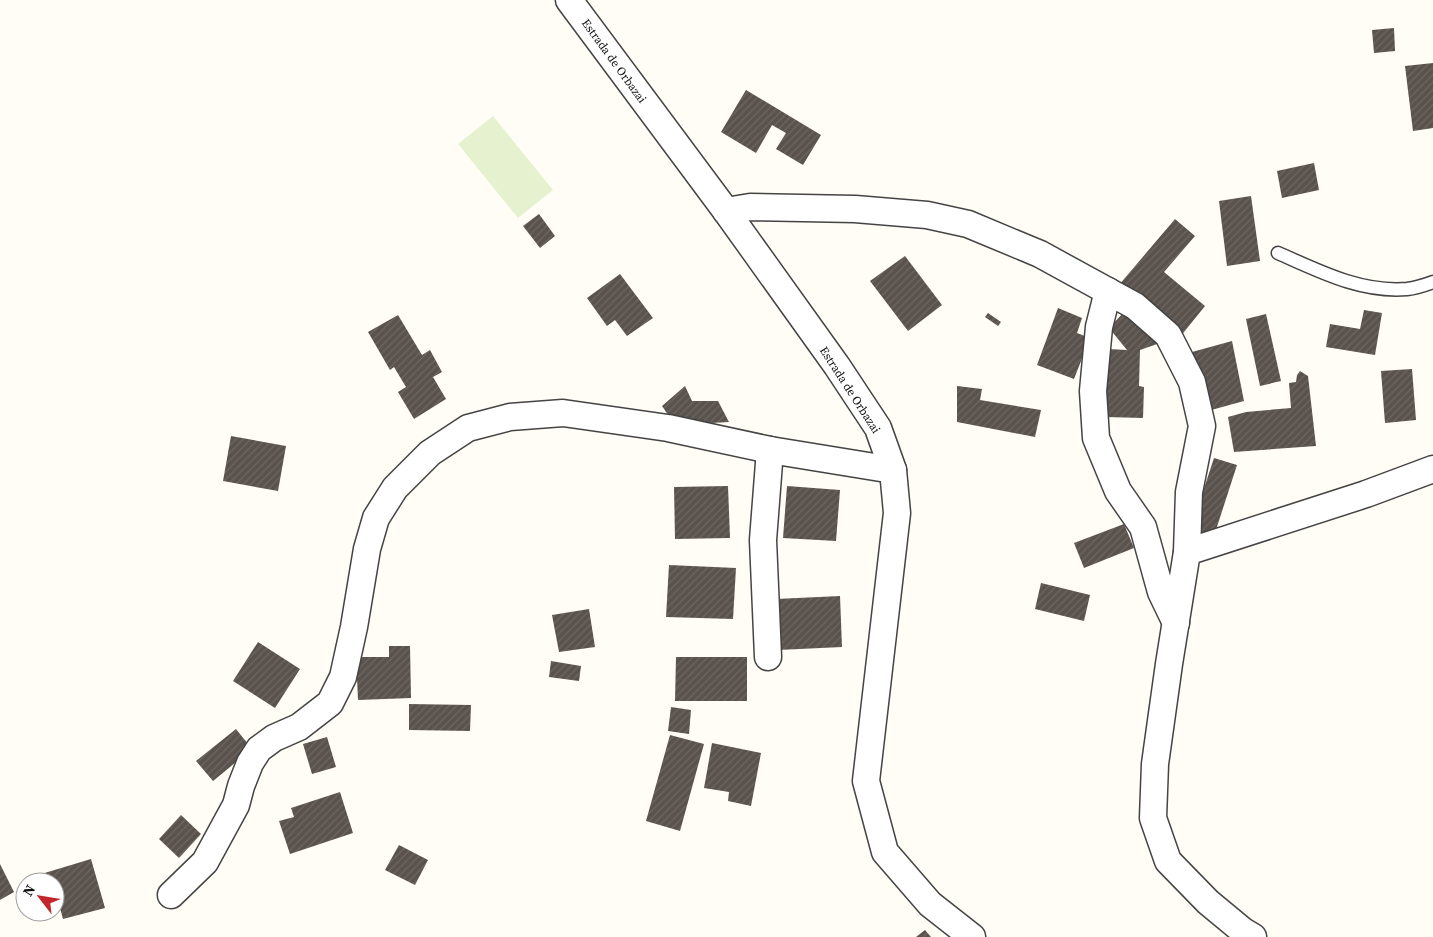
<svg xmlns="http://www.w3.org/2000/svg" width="1433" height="937" font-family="'Source Serif 4',serif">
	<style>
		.pitch { fill: #e6f2cf }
		.building { fill: url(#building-hatch) }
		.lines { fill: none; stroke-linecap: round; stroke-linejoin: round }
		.service-casing { stroke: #444; stroke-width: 15 }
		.minor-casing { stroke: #444; stroke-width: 29 }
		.service { stroke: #fff; stroke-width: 12 }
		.minor { stroke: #fff; stroke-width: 26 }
		.labels { text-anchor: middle; stroke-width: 5; stroke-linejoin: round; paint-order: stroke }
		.street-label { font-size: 12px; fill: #111; stroke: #fff }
	</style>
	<defs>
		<pattern id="building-hatch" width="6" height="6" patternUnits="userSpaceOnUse" patternTransform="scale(1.25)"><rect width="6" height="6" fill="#5a524d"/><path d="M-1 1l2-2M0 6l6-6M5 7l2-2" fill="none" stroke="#6d6662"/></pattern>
	</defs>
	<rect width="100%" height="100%" fill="#fffdf5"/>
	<path class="pitch" d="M 493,116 L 553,190 L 518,218 L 458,144 Z"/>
	<g class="building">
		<path d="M 1394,28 L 1395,51 L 1374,53 L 1372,30 Z"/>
		<path d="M 1433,63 L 1433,128 L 1413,131 L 1405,66 Z"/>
		<path d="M 746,90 L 821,135 L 803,165 L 776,149 L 786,133 L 772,125 L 756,153 L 721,132 Z"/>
		<path d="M 1314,163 L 1319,190 L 1282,198 L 1277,171 Z"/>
		<path d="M 1251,196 L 1260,261 L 1227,266 L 1219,201 Z"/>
		<path d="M 539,214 L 555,236 L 540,248 L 523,226 Z"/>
		<path d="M 1175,219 L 1195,236 L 1164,272 L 1205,306 L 1180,337 L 1119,285 Z"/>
		<path d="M 905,256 L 942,305 L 908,331 L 870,281 Z"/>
		<path d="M 620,274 L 653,318 L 627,336 L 615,320 L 607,326 L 587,298 Z"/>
		<path d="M 1058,308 L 1082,318 L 1077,333 L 1090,338 L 1074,379 L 1037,365 Z"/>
		<path d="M 1126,310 L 1160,343 L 1140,350 L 1139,386 L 1144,387 L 1143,418 L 1106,417 L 1108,349 L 1127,350 L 1109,328 Z"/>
		<path d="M 1364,310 L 1382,313 L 1375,355 L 1326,347 L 1330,324 L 1360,329 Z"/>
		<path d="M 988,313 L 1001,322 L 998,326 L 985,317 Z"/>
		<path d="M 1266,314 L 1281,381 L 1260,386 L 1246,319 Z"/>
		<path d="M 398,315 L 422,355 L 430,350 L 442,372 L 433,377 L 446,399 L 414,419 L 398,392 L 406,387 L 394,367 L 390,370 L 368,332 Z"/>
		<path d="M 1232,341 L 1244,401 L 1204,412 L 1192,352 Z"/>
		<path d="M 1412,369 L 1416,420 L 1385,423 L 1381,371 Z"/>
		<path d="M 1300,371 L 1308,376 L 1316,446 L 1234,452 L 1228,417 L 1246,412 L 1291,408 L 1289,383 L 1296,382 L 1297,375 Z"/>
		<path d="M 685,386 L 692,401 L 718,401 L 729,422 L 675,425 L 662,406 Z"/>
		<path d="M 957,386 L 982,389 L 980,400 L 1041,410 L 1035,437 L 957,422 Z"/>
		<path d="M 231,436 L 286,446 L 278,491 L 223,481 Z"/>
		<path d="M 1214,458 L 1237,465 L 1214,536 L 1191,528 Z"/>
		<path d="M 728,486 L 730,538 L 675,539 L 674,487 Z"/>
		<path d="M 787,486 L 840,490 L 836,541 L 783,538 Z"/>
		<path d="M 1124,524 L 1134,548 L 1084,568 L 1074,543 Z"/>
		<path d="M 669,565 L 736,568 L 733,619 L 666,617 Z"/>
		<path d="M 1041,583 L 1090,595 L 1084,621 L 1035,609 Z"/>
		<path d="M 840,596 L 842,647 L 778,650 L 776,599 Z"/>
		<path d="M 589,609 L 595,647 L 559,652 L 552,615 Z"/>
		<path d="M 258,642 L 300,669 L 275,708 L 233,681 Z"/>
		<path d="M 389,646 L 410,646 L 411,698 L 358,700 L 356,657 L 389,657 Z"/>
		<path d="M 676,657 L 747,657 L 747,701 L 675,701 Z"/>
		<path d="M 551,661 L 581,666 L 579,681 L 549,677 Z"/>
		<path d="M 409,704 L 471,705 L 470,731 L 409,730 Z"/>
		<path d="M 671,707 L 691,710 L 689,734 L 668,731 Z"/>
		<path d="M 236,729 L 252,749 L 213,781 L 196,761 Z"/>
		<path d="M 670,735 L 704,744 L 680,831 L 646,821 Z"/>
		<path d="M 327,737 L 336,767 L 312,774 L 303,744 Z"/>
		<path d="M 712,743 L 761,753 L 751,806 L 728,801 L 729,792 L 704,788 Z"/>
		<path d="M 340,792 L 353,833 L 290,854 L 279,821 L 294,817 L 291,808 Z"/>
		<path d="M 181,815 L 201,834 L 179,858 L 159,839 Z"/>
		<path d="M 399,845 L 428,860 L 415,885 L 385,870 Z"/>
		<path d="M 91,859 L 105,908 L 63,919 L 55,890 L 55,882 L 40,882 L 38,875 Z"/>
		<path d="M 0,864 L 14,892 L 0,900 Z"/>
		<path d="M 925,930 L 931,937 L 916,937 Z"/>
	</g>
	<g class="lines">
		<defs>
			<path id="service" d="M 1278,253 C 1319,271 1361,293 1407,289 C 1415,288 1425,285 1433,282"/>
			<g id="minor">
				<path d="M 569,0 L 726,211 L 837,366 L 878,428 L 893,470 L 897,513 L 866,781 L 885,852 L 930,904 L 972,937"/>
				<path d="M 726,211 L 750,207 L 855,209 L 927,215 L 968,224 L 1040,254 L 1135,306 L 1168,335 L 1192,382 L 1202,426 L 1189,492 L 1187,552"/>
				<path d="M 1108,291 L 1099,327 L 1093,391 L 1096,438 L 1118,491 L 1143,527 L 1161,592 L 1176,623"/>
				<path d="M 768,657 L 763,540 L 770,450"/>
				<path d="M 171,895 L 205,862 L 236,805 L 241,786 L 250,763 L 259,749 L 274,738 L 299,727 L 330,703 L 343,677 L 354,627 L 367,549 L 376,518 L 395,488 L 430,453 L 468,428 L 510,417 L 563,413 L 668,428 L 770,450 L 893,470"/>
				<path d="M 1253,937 L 1243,931 L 1208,902 L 1168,861 L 1153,818 L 1155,764 L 1169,664 L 1187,552 L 1366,494 L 1433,469"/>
			</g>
		</defs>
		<use href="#service" class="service-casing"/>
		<use href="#minor" class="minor-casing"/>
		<use href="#service" class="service"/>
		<use href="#minor" class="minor"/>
	</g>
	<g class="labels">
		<g class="street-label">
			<text transform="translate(614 61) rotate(54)" y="4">Estrada de Orbazai</text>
			<text transform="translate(850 390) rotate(57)" y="4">Estrada de Orbazai</text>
		</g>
	</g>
	<g transform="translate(40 897) rotate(301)"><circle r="24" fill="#ffffff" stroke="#a0a0a0"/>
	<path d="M0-4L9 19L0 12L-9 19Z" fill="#c4262e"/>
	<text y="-8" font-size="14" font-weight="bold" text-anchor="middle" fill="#111111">N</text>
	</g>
</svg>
